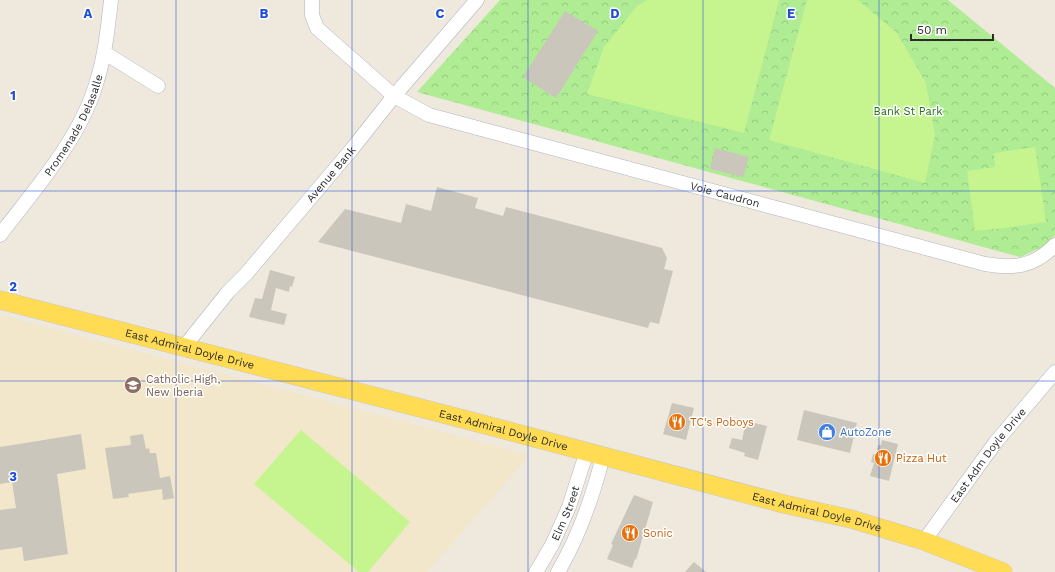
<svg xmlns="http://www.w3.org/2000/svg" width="1055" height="572" font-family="'Work Sans',sans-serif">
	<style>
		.education { fill: #f2e7cb }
		.park { fill: url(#park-crowns) }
		.pitch { fill: #c6f48f }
		.building { fill: #cac6bc }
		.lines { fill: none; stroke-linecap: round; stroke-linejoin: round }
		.minor-casing { stroke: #b1b3c1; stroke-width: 15 }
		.major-casing { stroke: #c8c8c8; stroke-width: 19 }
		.minor { stroke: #fff; stroke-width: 14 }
		.major { stroke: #ffdc53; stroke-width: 18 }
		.grid { fill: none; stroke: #1d4ed8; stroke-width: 1; stroke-opacity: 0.55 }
		.labels { text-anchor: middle; stroke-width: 3; stroke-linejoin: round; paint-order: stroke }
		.park-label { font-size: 11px; fill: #247312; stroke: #fff }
		.street-label { font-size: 11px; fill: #2c2c2c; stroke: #fff }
		.education-label { font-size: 11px; fill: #785e54; stroke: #fff; text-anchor: start }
		.food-label { font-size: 11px; fill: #c56008; stroke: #fff; text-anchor: start }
		.shop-label { font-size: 11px; fill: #366cbe; stroke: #fff; text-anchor: start }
		.grid-label { font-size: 13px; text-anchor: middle; font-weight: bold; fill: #1d4ed8; stroke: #fff; stroke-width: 3; stroke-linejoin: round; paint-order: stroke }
	</style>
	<defs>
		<pattern id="park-crowns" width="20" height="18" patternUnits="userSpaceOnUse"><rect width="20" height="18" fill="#afec94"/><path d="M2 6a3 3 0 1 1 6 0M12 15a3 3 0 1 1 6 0" fill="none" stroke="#97cb80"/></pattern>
	</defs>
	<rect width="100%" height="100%" fill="#efe8dd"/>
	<path class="education" d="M 0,315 L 530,455 L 427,572 L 0,572 Z"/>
	<path class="park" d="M 500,0 L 948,0 L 1055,88 L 1055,235 L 1047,245 L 1020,257 L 417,92 Z"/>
	<g class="pitch">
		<path d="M 647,0 L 779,0 L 744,133 L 587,94 L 604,47 L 637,6 Z"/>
		<path d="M 807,0 L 858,0 L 897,33 L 926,83 L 935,135 L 925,183 L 769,140 Z"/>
		<path d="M 1035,147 L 1046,222 L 1004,228 L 1004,224 L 1004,228 L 975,231 L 967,171 L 995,167 L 994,153 Z"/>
		<path d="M 301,430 L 410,522 L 368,572 L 359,572 L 254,484 Z"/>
	</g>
	<g class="building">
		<path d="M 565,11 L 598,31 L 556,98 L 523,77 Z"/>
		<path d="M 715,148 L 749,157 L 743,177 L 710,169 Z"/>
		<path d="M 437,187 L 478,198 L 475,208 L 503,216 L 506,207 L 662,248 L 667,258 L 664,269 L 673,271 L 659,324 L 650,322 L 648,328 L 318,242 L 345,209 L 401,223 L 406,204 L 431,211 Z"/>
		<path d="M 270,270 L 295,277 L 292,287 L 290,286 L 289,292 L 276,288 L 271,310 L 287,314 L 284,325 L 249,317 L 255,298 L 262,299 Z"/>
		<path d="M 672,403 L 694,408 L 686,440 L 663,434 Z"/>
		<path d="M 804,410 L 857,423 L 850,453 L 797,440 Z"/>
		<path d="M 750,422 L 767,426 L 758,460 L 744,456 L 745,453 L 729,448 L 732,438 L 742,440 L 745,426 L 748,427 Z"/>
		<path d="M 81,434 L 86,469 L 57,474 L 68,554 L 24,561 L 22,547 L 0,550 L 0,510 L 16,508 L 12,482 L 0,484 L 0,447 Z"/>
		<path d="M 143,434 L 146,449 L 149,448 L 150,453 L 156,453 L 160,478 L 170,476 L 174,498 L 163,500 L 162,489 L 128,494 L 129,497 L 113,499 L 105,448 L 131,445 L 130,436 Z"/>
		<path d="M 882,440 L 898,444 L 889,481 L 870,476 L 874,463 L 871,462 L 873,454 L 876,454 L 878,445 L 881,445 Z"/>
		<path d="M 634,495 L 653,502 L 636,560 L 635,559 L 632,568 L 607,559 L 613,545 L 611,544 Z"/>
		<path d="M 694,562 L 706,572 L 685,572 Z"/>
	</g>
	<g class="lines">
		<defs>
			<g id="minor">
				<path id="s1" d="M 312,0 L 312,15 L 317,28 L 394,96 L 429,115 L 985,264 C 1013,269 1034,267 1055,245"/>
				<path d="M 105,53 L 158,86"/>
				<path id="s2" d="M 0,235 C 35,189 81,138 97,81 C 105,55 108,27 111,0"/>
				<path id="s3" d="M 184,347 L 228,292 L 246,274 L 352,149 L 394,96 L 477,0"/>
				<path id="s4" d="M 924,541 L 995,443 L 1055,372"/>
				<path id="s5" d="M 536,572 L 552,545 L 569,507 L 587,451"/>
				<path d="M 558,572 C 579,536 593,496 603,456"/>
			</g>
			<g id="major">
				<path id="s6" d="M 0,300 L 467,420 L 784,504 L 851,519 L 924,541 L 1003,572"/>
			</g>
		</defs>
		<use href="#minor" class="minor-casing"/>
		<use href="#major" class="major-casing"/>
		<use href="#minor" class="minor"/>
		<use href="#major" class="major"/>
	</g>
	<path class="grid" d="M 176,0 L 176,572M 352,0 L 352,572M 528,0 L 528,572M 703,0 L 703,572M 879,0 L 879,572M 0,191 L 1055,191M 0,381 L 1055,381"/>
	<defs>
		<symbol id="school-disc" viewBox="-11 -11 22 22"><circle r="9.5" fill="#8d6e63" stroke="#fff"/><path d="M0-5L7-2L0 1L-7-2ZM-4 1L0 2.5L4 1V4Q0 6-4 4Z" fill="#fff"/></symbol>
		<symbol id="restaurant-disc" viewBox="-11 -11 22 22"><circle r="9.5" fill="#e8710a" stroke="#fff"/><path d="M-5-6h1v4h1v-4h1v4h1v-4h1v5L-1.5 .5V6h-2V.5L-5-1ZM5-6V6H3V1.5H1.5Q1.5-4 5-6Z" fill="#fff"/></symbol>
		<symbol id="shop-disc" viewBox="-11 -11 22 22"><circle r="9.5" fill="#3f7fe0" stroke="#fff"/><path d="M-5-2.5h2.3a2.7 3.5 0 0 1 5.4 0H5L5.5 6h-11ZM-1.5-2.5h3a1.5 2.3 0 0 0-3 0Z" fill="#fff"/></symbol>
	</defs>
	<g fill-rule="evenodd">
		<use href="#school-disc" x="123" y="375" width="20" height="20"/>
		<use href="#restaurant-disc" x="667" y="412" width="20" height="20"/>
		<use href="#shop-disc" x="817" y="422" width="20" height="20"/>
		<use href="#restaurant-disc" x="873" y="448" width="20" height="20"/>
		<use href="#restaurant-disc" x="620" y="523" width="20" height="20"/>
	</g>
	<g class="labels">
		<g class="park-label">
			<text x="908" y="115">Bank St Park</text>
		</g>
		<g class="street-label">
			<text dy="4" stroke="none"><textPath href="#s2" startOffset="133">Promenade Delasalle</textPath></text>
			<text dy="4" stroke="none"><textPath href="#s3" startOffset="227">Avenue Bank</textPath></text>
			<text dy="4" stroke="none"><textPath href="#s1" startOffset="478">Voie Caudron</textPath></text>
			<text dy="4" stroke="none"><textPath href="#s6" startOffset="196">East Admiral Doyle Drive</textPath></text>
			<text dy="4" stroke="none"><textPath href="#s6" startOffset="520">East Admiral Doyle Drive</textPath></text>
			<text dy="4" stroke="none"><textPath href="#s4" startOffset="107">East Adm Doyle Drive</textPath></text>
			<text dy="4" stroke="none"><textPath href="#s6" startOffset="844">East Admiral Doyle Drive</textPath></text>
			<text dy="4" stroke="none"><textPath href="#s5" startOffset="66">Elm Street</textPath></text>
		</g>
		<g class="education-label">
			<text x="146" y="383">Catholic High,<tspan x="146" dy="13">New Iberia</tspan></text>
		</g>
		<g class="food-label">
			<text x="690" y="426">TC's Poboys</text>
			<text x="896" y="462">Pizza Hut</text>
			<text x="643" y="537">Sonic</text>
		</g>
		<g class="shop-label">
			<text x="840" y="436">AutoZone</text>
		</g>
	</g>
	<g class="grid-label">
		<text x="88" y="18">A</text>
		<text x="264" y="18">B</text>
		<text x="440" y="18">C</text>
		<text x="615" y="18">D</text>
		<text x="791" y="18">E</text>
		<text x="13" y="100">1</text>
		<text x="13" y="291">2</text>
		<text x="13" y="481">3</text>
	</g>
	<path d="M911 34v6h82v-6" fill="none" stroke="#2c2c2c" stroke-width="2"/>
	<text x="917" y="34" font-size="12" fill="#2c2c2c" stroke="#ffffff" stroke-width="3" paint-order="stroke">50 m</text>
</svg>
